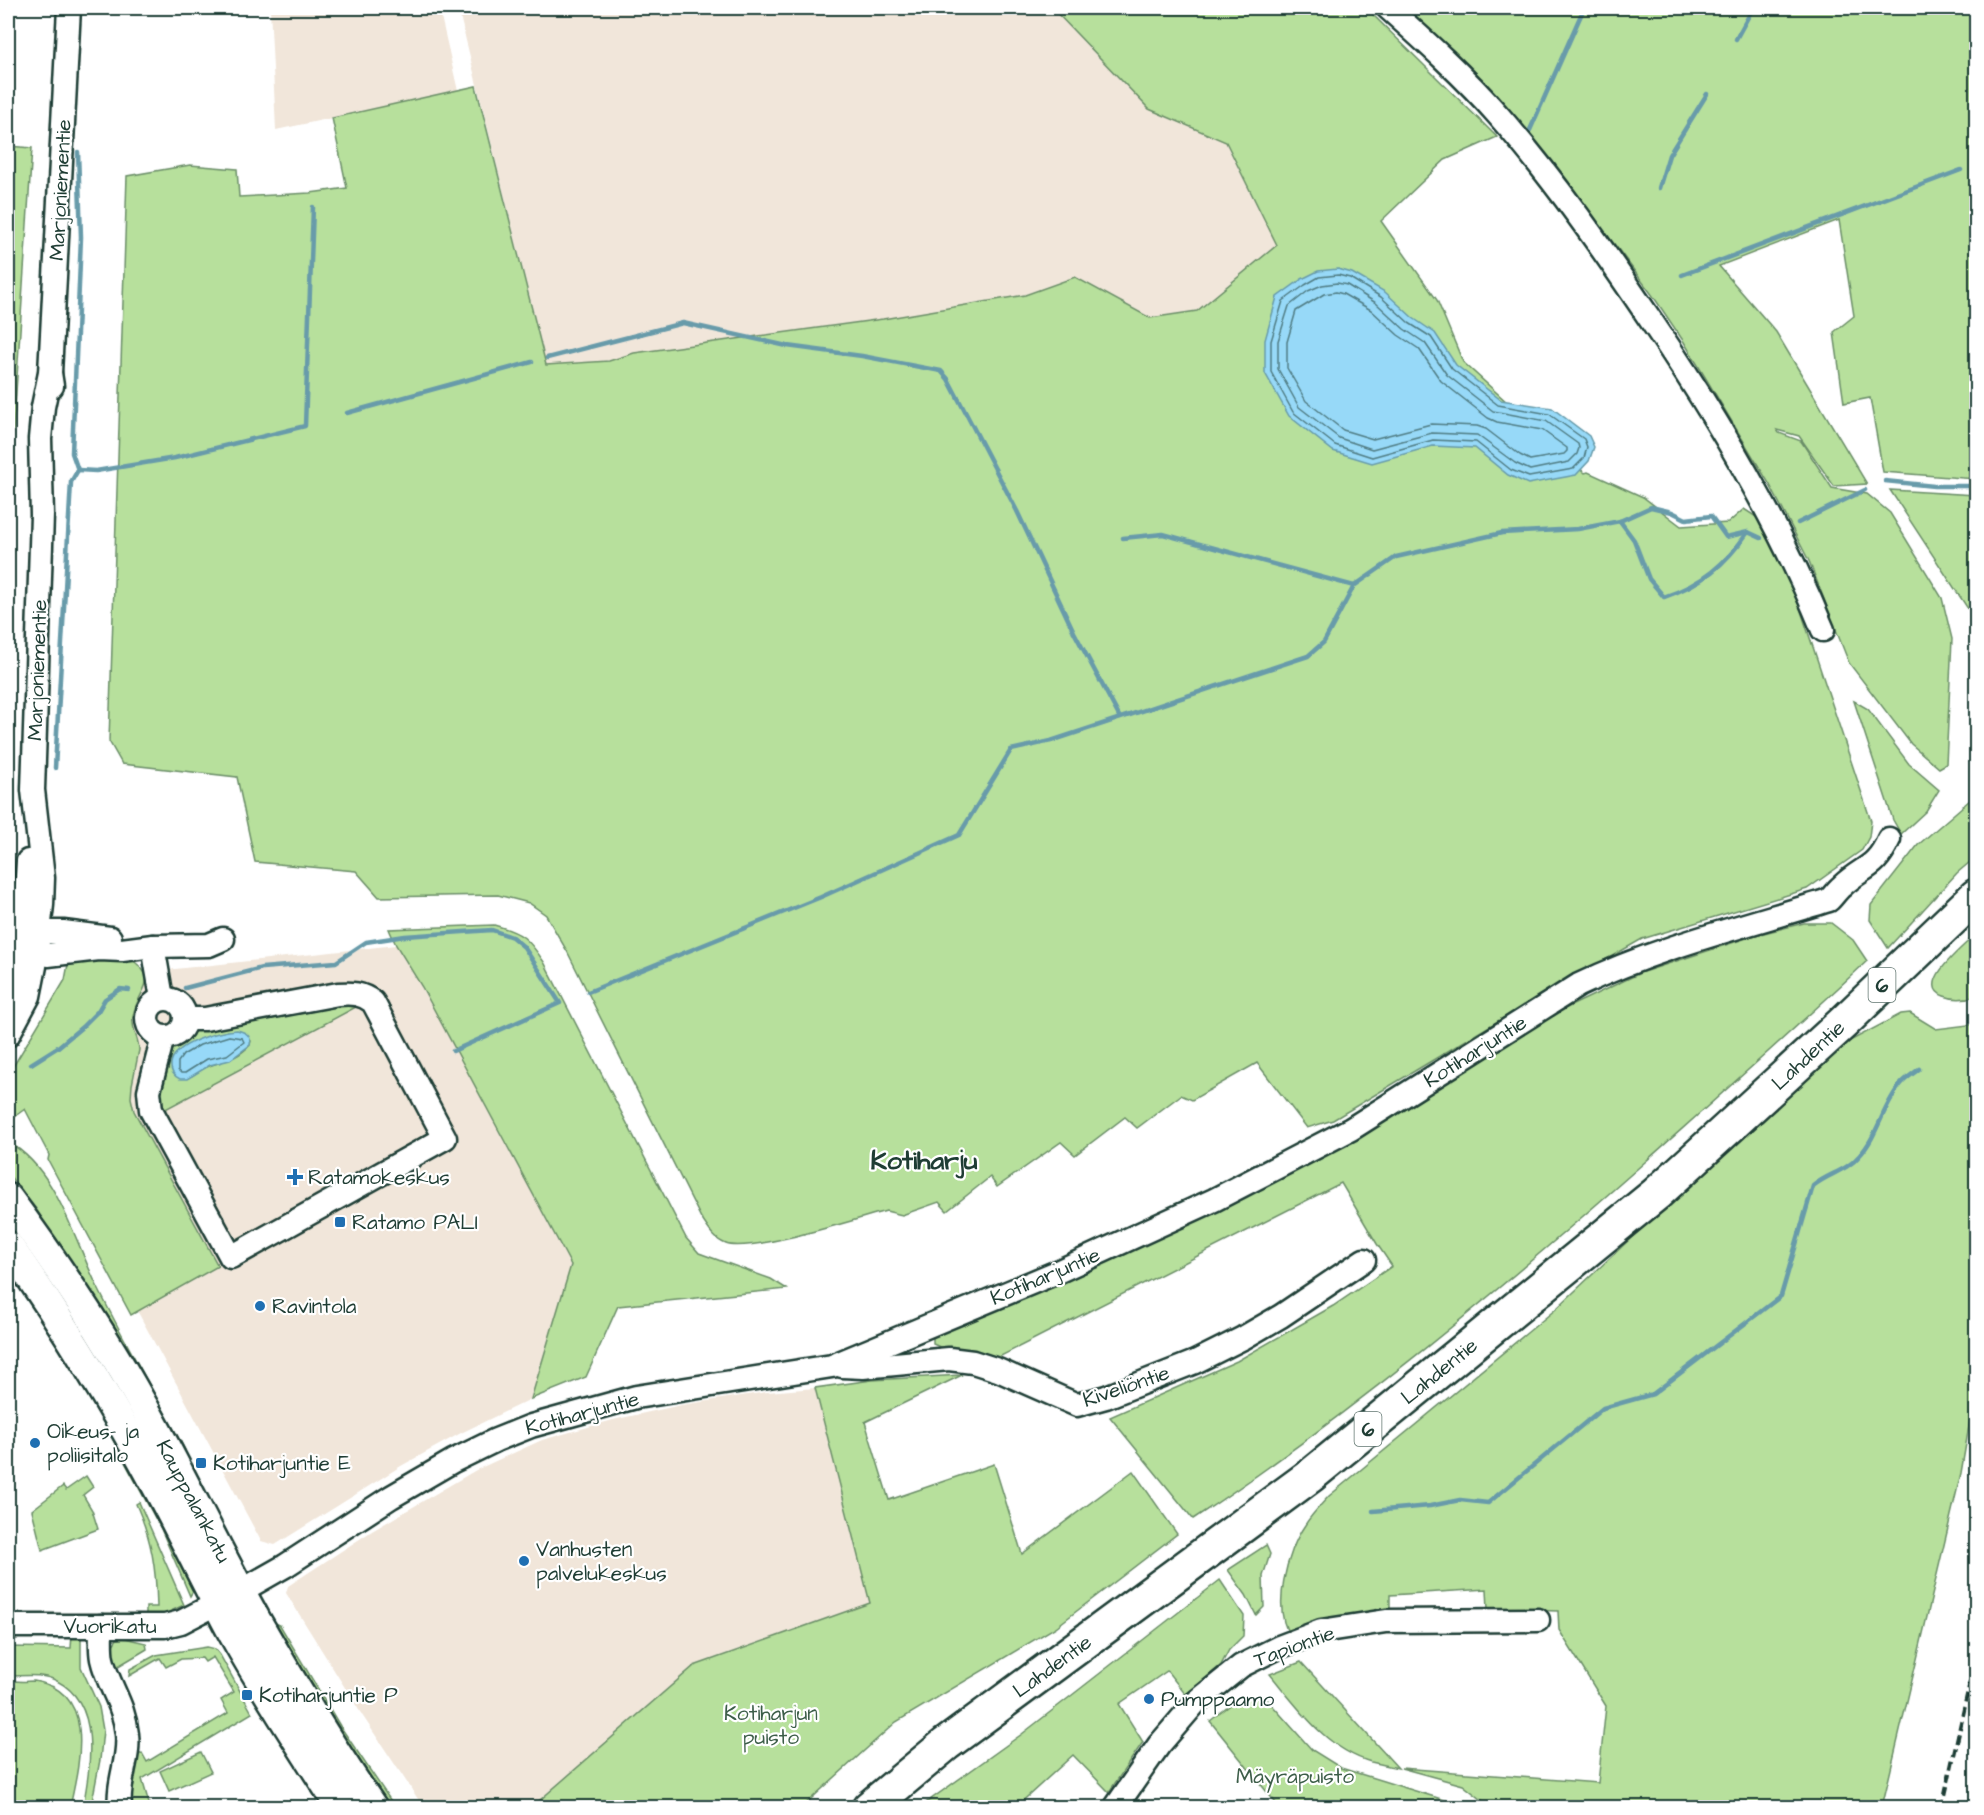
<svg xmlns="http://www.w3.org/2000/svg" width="1984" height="1815" font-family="'Architects Daughter',sans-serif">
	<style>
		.built { fill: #f1e6da }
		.green { fill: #b7e09c; stroke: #6b8e68; stroke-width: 1.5; fill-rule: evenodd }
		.water { fill: #97d9f8; stroke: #679baa; stroke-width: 1.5 }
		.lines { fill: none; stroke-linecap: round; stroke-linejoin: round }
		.shore { stroke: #4f7b82; stroke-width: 1.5 }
		.stream { stroke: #679baa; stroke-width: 4.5 }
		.minor-casing { stroke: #1f3d34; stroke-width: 27 }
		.major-casing { stroke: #1f3d34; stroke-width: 33 }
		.highway-casing { stroke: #1f3d34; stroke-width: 38 }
		.minor { stroke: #fff; stroke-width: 22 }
		.major { stroke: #fff; stroke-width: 28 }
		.highway { stroke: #fff; stroke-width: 33 }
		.rail { stroke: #1f3d34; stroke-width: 4.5; stroke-dasharray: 9 4.5; stroke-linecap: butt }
		.poi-dot { fill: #1f6fb2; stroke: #fff; stroke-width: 2 }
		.labels { text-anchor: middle; stroke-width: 4.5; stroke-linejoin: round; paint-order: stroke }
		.shield { fill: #fff; stroke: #627771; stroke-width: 1.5 }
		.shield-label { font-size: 20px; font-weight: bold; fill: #1f3d34 }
		.street-label { font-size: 21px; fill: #1f3d34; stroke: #fff }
		.poi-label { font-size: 21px; fill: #1f3d34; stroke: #fff; text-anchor: start }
		.park-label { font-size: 21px; fill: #3d5e49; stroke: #fff }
		.district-label { font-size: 27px; font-weight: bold; fill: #1f3d34; stroke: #fff }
	</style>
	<rect width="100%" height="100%" fill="#fff"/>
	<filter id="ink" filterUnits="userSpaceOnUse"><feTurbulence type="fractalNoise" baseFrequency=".0167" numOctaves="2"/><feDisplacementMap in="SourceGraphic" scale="12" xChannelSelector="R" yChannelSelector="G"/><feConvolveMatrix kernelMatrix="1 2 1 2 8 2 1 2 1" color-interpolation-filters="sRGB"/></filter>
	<g filter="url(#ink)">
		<g class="built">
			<path d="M 270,8 L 439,8 L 458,91 L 276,130 Z"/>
			<path d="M 458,8 L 1099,8 L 1226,142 L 1277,245 L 1197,311 L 1150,318 L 1075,277 L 893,341 L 546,365 Z"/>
			<path d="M 396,945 L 422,987 L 571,1265 L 531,1399 L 461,1433 L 401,1466 L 275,1545 L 261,1541 L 18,1089 L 101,977 Z"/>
			<path d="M 815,1388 L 870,1603 L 694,1666 L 532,1807 L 424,1808 L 362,1715 L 286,1593 L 288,1586 L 372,1531 L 476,1470 L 542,1440 L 613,1420 L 681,1405 L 767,1392 Z"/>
		</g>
		<g class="green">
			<path d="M 1052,8 L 1366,8 L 1497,137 L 1445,160 L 1381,221 L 1437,300 L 1463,362 L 1585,473 L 1588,472 L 1643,497 L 1681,526 L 1728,523 L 1744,509 L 1761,520 L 1787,569 L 1871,821 L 1869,837 L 1862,850 L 1807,889 L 1642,939 L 1493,1024 L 1333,1120 L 1307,1128 L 1257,1063 L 1192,1100 L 1181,1095 L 1137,1128 L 1125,1117 L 1075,1155 L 1061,1142 L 997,1187 L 990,1177 L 947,1211 L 939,1202 L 902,1215 L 886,1211 C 856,1219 751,1253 726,1244 C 714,1240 708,1228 701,1218 L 567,951 L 546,915 L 529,903 L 498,895 L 379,897 L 356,871 L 255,862 L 237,777 L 122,764 L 109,741 L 127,176 L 190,165 L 237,169 L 239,197 L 310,193 L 347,188 L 332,118 L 476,86 L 546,365 L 609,361 L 634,353 L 883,319 L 1025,295 L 1075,277 L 1150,318 L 1197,311 L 1277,245 L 1226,142 L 1149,109 Z"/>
			<path d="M 1409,8 L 1976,8 L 1976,479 L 1883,472 L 1870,398 L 1844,403 L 1834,332 L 1854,316 L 1839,220 L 1719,266 L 1776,332 L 1867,484 L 1834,486 L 1799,436 L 1777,430 L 1779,433 L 1801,441 L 1832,488 L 1867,494 L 1890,513 L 1942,598 L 1952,639 L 1946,764 L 1939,768 L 1911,744 L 1849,663 L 1809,561 L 1770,485 L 1684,342 L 1653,296 L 1615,245 L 1485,88 L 1424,29 Z"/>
			<path d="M 8,146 L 32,148 L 8,514 Z"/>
			<path d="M 1890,490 L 1976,495 L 1976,621 Z"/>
			<path d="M 1854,701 L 1868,709 L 1909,764 L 1939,790 L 1926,811 L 1901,834 L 1893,820 Z"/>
			<path d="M 1976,707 L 1976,857 L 1957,873 L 1888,948 L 1870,920 L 1871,905 L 1918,845 L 1970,800 L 1970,773 Z"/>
			<path d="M 1804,923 L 1831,923 L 1853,940 L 1867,961 C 1794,1030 1719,1096 1645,1162 C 1501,1289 1353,1413 1193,1519 L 1110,1417 L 1237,1361 L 1333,1306 L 1392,1266 L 1377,1244 L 1341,1183 L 997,1358 L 974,1350 L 949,1351 L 933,1344 L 933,1337 L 938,1333 L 1235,1198 L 1422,1097 L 1535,1023 L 1640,973 L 1756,935 Z"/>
			<path d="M 494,925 C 523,933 528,938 544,962 L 686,1238 L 699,1253 L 771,1279 L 787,1289 L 618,1306 L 586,1377 L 531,1399 L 571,1265 L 422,987 L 396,945 L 389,929 Z"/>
			<path d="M 1976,934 L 1976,996 C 1966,999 1954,1000 1944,996 C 1914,985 1965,945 1976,934 Z"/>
			<path d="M 69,959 L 131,959 C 163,982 136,990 133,1017 C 131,1028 139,1039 139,1050 L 132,1085 L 131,1098 L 134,1111 L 218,1266 L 131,1315 L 48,1160 L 49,1155 L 25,1109 L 8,1121 L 8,1075 L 65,980 Z"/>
			<path d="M 331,1002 L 354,1004 L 356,1007 L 162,1111 L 157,1098 L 171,1046 L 193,1030 ZM 227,1031 L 251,1041 L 250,1045 C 231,1066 212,1059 192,1076 L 220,1034 Z"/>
			<path d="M 1910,1013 L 1936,1029 L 1976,1024 L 1976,1385 L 1961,1473 L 1882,1807 L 1491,1807 L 1463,1785 L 1401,1768 L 1598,1783 L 1606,1706 L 1559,1630 L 1558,1611 L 1488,1609 L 1487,1589 L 1390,1595 L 1390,1611 L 1291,1637 C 1271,1610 1287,1551 1305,1525 C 1312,1514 1321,1505 1329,1496 L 1556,1309 L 1649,1221 L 1846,1043 L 1901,1014 Z"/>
			<path d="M 8,1142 C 57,1169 74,1240 98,1288 C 125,1343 156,1396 185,1450 L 183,1451 L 36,1209 L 8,1174 Z"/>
			<path d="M 962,1375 L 865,1422 L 889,1500 L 994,1464 L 1022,1554 L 1133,1471 L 1177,1534 L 1056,1627 L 896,1722 L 802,1807 L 532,1807 L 694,1666 L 870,1603 L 815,1388 L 872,1380 Z"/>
			<path d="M 79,1377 L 194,1581 L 193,1591 L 190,1596 L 161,1529 Z"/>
			<path d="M 86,1476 L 93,1487 L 83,1495 L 92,1510 L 98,1529 L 42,1550 L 32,1510 L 63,1486 L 66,1490 Z"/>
			<path d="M 139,1502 L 184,1605 L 158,1617 L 146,1615 L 146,1607 L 157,1607 C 156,1568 152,1540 136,1504 Z"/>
			<path d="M 1266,1545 L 1270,1554 L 1263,1576 L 1264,1607 L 1256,1615 L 1246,1595 L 1228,1570 Z"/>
			<path d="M 1220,1580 L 1244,1616 L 1243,1636 L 1229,1650 L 1221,1665 L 1186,1695 L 1167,1671 L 1119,1704 L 1143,1742 L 1109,1792 L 1073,1755 L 1016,1807 L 920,1807 L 1022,1734 Z"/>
			<path d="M 273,1622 L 280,1625 L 340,1726 L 395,1807 L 385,1807 L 363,1777 Z"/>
			<path d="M 72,1634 L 81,1636 L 81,1667 L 99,1707 L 103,1730 L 100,1760 L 91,1807 L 83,1807 C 90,1768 102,1704 57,1681 C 42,1673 24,1676 8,1676 L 8,1647 L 71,1648 Z"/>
			<path d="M 124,1638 L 146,1643 L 147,1649 L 115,1668 L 111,1648 L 117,1639 Z"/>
			<path d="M 207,1647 L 215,1649 L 220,1655 L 252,1713 L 142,1779 L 150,1807 L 129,1807 L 128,1796 L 137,1756 L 142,1753 L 147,1762 L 228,1713 L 221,1700 L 234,1692 L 213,1657 L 205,1662 L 202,1658 L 181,1659 L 166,1667 L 160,1658 L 129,1676 L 130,1669 L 156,1655 Z"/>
			<path d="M 1301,1662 L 1398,1768 C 1389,1766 1380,1764 1371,1762 C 1326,1749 1298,1708 1270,1674 Z"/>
			<path d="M 15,1681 C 22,1682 28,1681 34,1681 C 98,1691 79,1765 70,1807 L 8,1807 L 8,1684 Z"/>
			<path d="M 1242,1696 L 1264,1696 L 1312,1750 L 1341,1768 L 1451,1802 L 1460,1807 L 1279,1807 L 1210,1721 Z"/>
			<path d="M 201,1752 L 211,1772 L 169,1791 L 160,1771 Z"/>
		</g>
		<g class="water">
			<path d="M 1338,269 L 1352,273 L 1385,292 L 1413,318 L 1435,333 L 1456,365 L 1501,400 L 1552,408 L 1589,436 L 1594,447 L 1589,461 L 1576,475 L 1528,484 L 1508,475 L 1475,448 L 1433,446 L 1372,463 L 1333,451 L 1289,416 L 1265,373 L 1265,340 L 1277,297 L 1302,279 L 1318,271 Z"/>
			<path d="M 237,1030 C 245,1032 252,1035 250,1045 L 230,1060 L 210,1065 L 187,1079 L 180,1079 C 174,1076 170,1072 171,1064 C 173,1043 220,1031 237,1030 Z"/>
		</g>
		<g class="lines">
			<g class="shore">
				<path d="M 1338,275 L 1350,278 L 1381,297 L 1409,323 L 1431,337 L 1452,369 L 1498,405 L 1549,414 L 1584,439 L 1587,447 L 1584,458 L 1573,469 L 1529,477 L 1511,470 L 1476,442 L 1433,440 L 1372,457 L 1335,445 L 1293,412 L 1271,372 L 1271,341 L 1283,301 L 1305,285 L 1319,277 Z"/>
				<path d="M 1337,283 L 1347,285 L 1376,303 L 1404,329 L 1425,343 L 1447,375 L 1493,411 L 1546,421 L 1578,444 L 1579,448 L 1577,454 L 1569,462 L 1530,470 L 1515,463 L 1477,435 L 1432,433 L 1372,449 L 1339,438 L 1299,407 L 1278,369 L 1278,341 L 1289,306 L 1308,291 L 1322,285 Z"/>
				<path d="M 1336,292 L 1343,294 L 1371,310 L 1398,335 L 1419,349 L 1441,381 L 1488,418 L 1497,422 L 1542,430 L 1567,448 L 1567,451 L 1564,454 L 1530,460 L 1520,455 L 1486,429 L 1477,426 L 1431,424 L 1373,439 L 1343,430 L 1306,401 L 1287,368 L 1287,342 L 1296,311 L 1324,294 Z"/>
				<path d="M 229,1036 L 242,1038 L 244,1042 L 227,1055 L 207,1059 L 185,1073 L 181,1073 L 178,1070 L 178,1062 L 183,1055 L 200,1045 Z"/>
			</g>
			<g class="stream">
				<path d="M 1736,39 L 1753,8"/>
				<path d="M 1530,130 L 1584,8"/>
				<path d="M 1659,188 L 1669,155 L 1707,94"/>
				<path d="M 1682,275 L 1961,170"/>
				<path d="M 547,358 L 683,323 L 787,346 L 862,356 L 941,371 L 948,379 L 1017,511 L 1074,632 L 1120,718"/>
				<path d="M 347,413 L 532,362"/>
				<path d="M 78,470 L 96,471 L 175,458 L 305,426 L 313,207"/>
				<path d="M 1885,481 L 1934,486 L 1976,486"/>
				<path d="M 1620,521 L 1634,540 L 1649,579 L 1664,597 C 1702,584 1725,565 1748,532 L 1761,538"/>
				<path d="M 1798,523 L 1865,490"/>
				<path d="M 1123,538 L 1163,534 L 1354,586"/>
				<path d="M 55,768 L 71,482 L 78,470 L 72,453 L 81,237 L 78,152"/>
				<path d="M 185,988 L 262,968 L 336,962 L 366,942 L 405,936 L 492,930 L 512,937 L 524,947 L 560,1003 L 453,1051"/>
				<path d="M 588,992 L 821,897 L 959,835 L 1011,750 L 1051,741 L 1308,656 L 1324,642 L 1354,586 L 1396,557 L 1502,533 L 1578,529 L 1620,521 L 1651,507 L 1672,512 L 1686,519 L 1711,516 L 1726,537 L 1748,532"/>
				<path d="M 31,1064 L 58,1047 L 82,1027 L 98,1011 L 105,999 L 120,989 L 129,990"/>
				<path d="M 1373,1511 L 1430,1506 L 1460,1500 L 1488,1503 L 1603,1408 L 1653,1394 L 1781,1296 L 1813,1186 C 1827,1174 1847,1171 1859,1156 C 1878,1136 1883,1105 1901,1084 C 1906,1078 1913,1074 1919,1069"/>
			</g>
			<defs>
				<g id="minor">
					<path d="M 1388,8 C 1426,42 1464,76 1498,115 C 1555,180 1604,251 1652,322 C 1718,419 1779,522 1823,630"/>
					<path d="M 52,386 L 50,373 L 69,8"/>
					<path d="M 26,932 L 63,932 L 110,938"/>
					<path d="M 8,943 L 48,955 L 99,949 L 122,950 L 153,946 L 209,945 L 223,939"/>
					<path d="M 153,946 L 162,998"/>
					<path d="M 8,995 L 12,981 L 16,945 L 25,904 L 28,861"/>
					<circle cx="166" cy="1018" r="19"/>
					<path d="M 8,1035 L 29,996 L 35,966 L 42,905 L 43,878 L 33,790 L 42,515 L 40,439 L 43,407 L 50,373"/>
					<path d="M 163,1037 L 149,1091 L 151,1110 L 231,1257 L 445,1138 L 373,1002 C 361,993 352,993 338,994 L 205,1019 L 185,1019"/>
					<path d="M 842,1366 L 863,1367 L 949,1359 L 973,1362 L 998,1370 L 1077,1405 L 1106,1397 L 1195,1362 L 1243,1338 L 1281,1316 L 1364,1260"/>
					<path d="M 8,1626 L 165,1626 L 181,1622 L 241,1591 L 285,1566 L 391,1497 L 453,1461 L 496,1440 L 531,1426 L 636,1397 L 832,1366 L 1055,1273 L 1214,1200 L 1351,1129 L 1579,985 C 1658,947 1745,926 1829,900 C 1833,896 1837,890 1842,886 C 1863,866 1875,870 1889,839"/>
					<path d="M 101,1626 C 101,1637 100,1649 102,1659 C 108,1686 124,1703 127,1734 C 130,1759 117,1781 120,1808"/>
					<path d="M 1115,1808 L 1159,1745 L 1195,1703 L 1241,1666 L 1279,1647 L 1321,1631 L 1386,1621 L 1538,1620"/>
				</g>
				<g id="major">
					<path d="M 8,1198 C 45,1248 80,1299 112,1352 C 166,1440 208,1534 258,1623 C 294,1686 332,1748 373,1808"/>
					<path d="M 8,1245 C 63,1322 113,1405 158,1489 C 184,1537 207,1586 233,1634 C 266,1693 303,1750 341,1808"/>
				</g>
				<path id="highway" d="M 869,1808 L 946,1744 L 1310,1476 L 1656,1194 L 1844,1022 L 1976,896"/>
			</defs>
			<use href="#minor" class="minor-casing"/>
			<use href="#major" class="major-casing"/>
			<use href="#highway" class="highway-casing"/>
			<use href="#minor" class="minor"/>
			<use href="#major" class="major"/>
			<use href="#highway" class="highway"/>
			<path class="rail" d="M 1942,1808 L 1976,1656"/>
		</g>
	</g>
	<g class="poi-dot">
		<path d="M292 1168h6v6h6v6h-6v6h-6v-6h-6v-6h6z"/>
		<rect x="334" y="1216" width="12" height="12" rx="3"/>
		<circle cx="260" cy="1306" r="6"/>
		<circle cx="35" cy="1443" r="6"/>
		<rect x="195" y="1457" width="12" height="12" rx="3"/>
		<circle cx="524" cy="1561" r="6"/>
		<rect x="241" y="1689" width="12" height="12" rx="3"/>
		<circle cx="1149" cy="1699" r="6"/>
	</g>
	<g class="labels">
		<g class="shield">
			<rect x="1868.5" y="968" width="27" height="34" rx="4.5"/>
			<rect x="1354.5" y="1412" width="27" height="34" rx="4.5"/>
		</g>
		<g class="shield-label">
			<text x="1882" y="992">6</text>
			<text x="1368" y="1436">6</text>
		</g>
		<g class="street-label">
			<text transform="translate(60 190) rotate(-87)" y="7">Marjoniementie</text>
			<text transform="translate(37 670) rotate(-88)" y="7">Marjoniementie</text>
			<text transform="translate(1475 1051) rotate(-32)" y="7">Kotiharjuntie</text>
			<text transform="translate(1808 1055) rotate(-43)" y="7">Lahdentie</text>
			<text transform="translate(1045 1276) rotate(-23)" y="7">Kotiharjuntie</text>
			<text transform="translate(1439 1371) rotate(-39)" y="7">Lahdentie</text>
			<text transform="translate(1126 1386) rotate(-19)" y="7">Kiveliöntie</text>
			<text transform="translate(582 1413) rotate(-15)" y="7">Kotiharjuntie</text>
			<text transform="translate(194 1501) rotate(62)" y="7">Kauppalankatu</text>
			<text x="110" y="1633">Vuorikatu</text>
			<text transform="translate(1294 1646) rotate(-20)" y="7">Tapiontie</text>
			<text transform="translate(1052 1666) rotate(-36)" y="7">Lahdentie</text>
		</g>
		<g class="poi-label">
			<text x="308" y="1184">Ratamokeskus</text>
			<text x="352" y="1229">Ratamo PALI</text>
			<text x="272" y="1313">Ravintola</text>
			<text x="47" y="1438">Oikeus- ja<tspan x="47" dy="24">poliisitalo</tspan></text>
			<text x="213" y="1470">Kotiharjuntie E</text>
			<text x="536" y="1556">Vanhusten<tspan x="536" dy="24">palvelukeskus</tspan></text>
			<text x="259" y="1702">Kotiharjuntie P</text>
			<text x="1161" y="1706">Pumppaamo</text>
		</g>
		<g class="park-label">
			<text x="771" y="1720">Kotiharjun<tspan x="771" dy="24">puisto</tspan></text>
			<text x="1295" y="1783">Mäyräpuisto</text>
		</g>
		<g class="district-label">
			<text x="924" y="1169">Kotiharju</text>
		</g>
	</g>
	<rect width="1984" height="1815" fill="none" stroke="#fff" stroke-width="30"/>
	<rect x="15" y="15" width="1954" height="1785" fill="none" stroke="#1f3d34" stroke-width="2" filter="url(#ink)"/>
</svg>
